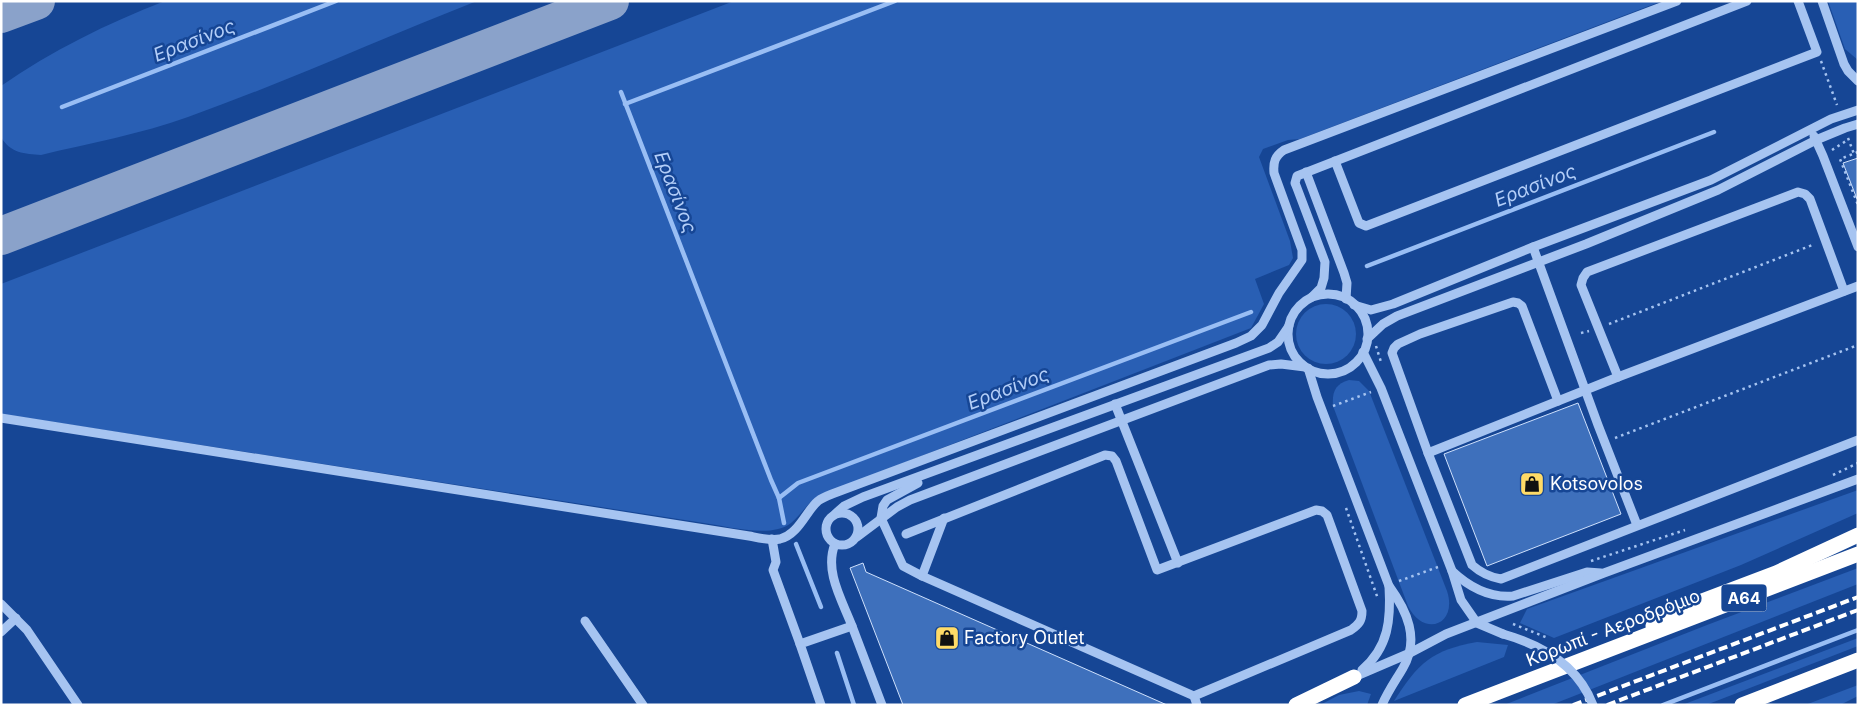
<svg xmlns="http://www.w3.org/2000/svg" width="1859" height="706" font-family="Inter,sans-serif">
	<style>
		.green { fill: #295fb4 }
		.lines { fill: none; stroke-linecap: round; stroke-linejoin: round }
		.stream { stroke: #99bef4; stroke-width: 4.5 }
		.taxiway { stroke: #8aa2ca; stroke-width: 38 }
		.building { fill: #3e70bc; stroke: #cee0fc }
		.path { stroke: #a6c4f1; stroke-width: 2.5; stroke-dasharray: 2.5 4; stroke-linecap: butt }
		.minor { stroke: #a6c4f1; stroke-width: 9 }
		.highway { stroke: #fff; stroke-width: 15 }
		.rail { stroke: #fff; stroke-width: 4; stroke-dasharray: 9 4; stroke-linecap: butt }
		.path-bridge { stroke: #a6c4f1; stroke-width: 2.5; stroke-dasharray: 2.5 4; stroke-linecap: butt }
		.minor-bridge { stroke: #a6c4f1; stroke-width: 9 }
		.labels { text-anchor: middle; stroke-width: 5; stroke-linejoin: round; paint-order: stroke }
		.shield { fill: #164695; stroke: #b9c8df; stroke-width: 1 }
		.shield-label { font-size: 16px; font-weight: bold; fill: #fff }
		.poi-label { font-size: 18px; fill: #fff; stroke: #164695; text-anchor: start }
		.street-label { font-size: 18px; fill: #fff; stroke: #164695 }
		.water-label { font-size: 19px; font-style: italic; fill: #b3cef8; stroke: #164695 }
	</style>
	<rect width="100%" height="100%" fill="#164695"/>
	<g class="green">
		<path d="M 165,1 L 477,1 C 380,39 286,82 188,117 C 141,134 90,143 41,155 C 25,154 10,153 1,137 L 1,86 C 51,51 108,23 165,1 Z"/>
		<path d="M 734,1 L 1662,1 L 1300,139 L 1288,140 L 1263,149 L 1259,157 L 1290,241 L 1293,258 L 1289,265 L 1255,279 L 1264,304 L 1251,328 L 818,496 C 807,503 801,515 791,523 C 771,539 727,526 704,523 L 1,414 L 1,284 Z"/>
		<path d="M 1828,1 L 1858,1 L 1858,60 L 1845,49 Z"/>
		<circle cx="1326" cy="334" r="30"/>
		<path d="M 1349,380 L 1359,381 L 1369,391 L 1447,591 C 1458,625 1424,638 1408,606 L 1333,406 C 1332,392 1335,384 1349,380 Z"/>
		<path d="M 1858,490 L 1858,513 L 1741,565 L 1554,638 L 1520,623 L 1527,609 Z"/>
		<path d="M 1858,568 L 1858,584 L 1574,696 L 1551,705 L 1504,705 L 1707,625 Z"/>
		<path d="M 1858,638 L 1858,646 L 1706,705 L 1682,705 Z"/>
		<path d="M 1477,642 L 1508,645 L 1504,657 L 1394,701 C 1418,663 1432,650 1477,642 Z"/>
		<path d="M 1858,685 L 1858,696 L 1840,705 L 1805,705 Z"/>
		<path d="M 1359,691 L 1371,694 L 1367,705 L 1320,705 L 1339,695 Z"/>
	</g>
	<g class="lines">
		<g class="stream">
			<path d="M 621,92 L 771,480 L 779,498 L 784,523"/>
			<path d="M 625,104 L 895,1"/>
			<path d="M 62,107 L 336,1"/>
			<path d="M 1367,266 L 1714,132"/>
			<path d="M 779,498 L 798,483 L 1251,312"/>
			<path d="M 796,544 L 821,607"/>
			<path d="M 837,653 L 854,705"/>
			<path d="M 1663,705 L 1858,630"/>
		</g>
		<g class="taxiway">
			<path d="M 1,14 L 36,1"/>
			<path d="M 1,236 L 610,1"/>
		</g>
	</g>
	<g class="building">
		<path d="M 1858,158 L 1858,199 L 1857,199 L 1843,163 Z"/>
		<path d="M 1578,403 L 1621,514 L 1487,566 L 1444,454 Z"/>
		<path d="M 863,563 L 866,572 L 1167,705 L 903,705 L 850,568 Z"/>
	</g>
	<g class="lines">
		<g class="path">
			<path d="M 1821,61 L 1837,105"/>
			<path d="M 1848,138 L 1854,154"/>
			<path d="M 1832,150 L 1846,141"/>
			<path d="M 1858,152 L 1840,159 L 1858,205"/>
			<path d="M 1609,324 L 1815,244"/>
			<path d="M 1581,333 L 1589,331"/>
			<path d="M 1376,346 L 1381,362"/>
			<path d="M 1333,406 L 1371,392"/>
			<path d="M 1615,438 L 1858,345"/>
			<path d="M 1833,475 L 1858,463"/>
			<path d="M 1346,508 L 1378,599"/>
			<path d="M 1591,561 L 1685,530"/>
			<path d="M 1399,581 L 1438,567"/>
		</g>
		<g class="minor">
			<path d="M 1822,1 L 1844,64 L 1848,71 L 1858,81"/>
			<path d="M 1814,136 L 1823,156 L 1858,247"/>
			<path d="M 1335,161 L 1359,223 L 1366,226 L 1817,52 L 1798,1"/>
			<path d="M 1306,172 L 1344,273 L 1347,283 L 1346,299"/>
			<path d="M 1533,247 L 1598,425 L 1637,525"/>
			<circle cx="1328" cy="334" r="40"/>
			<path d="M 1312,297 L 1321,288 L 1324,278 L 1325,262 L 1297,188 L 1295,183 L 1297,176 L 1747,1"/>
			<path d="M 1354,305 L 1371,310 L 1393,304 L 1533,247 L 1711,180 L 1831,119 L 1858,110"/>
			<path d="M 1367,339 L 1383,324 L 1397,316 L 1586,244 L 1718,190 L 1816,140 L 1845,128 L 1858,124"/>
			<path d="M 1363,352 L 1381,388 L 1452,571 C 1469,587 1489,598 1513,596 L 1587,572 L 1601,573"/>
			<path d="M 1308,368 L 1317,397 L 1389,586 C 1407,611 1420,639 1403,668 C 1396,680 1388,691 1382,705"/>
			<path d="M 1618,377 L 1581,285 L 1583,278 L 1587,272 L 1798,192 L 1805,194 L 1810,199 L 1844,291"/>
			<path d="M 1558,401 L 1522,306 L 1518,303 L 1513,302 L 1420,334 L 1398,344 L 1394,348 L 1392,353 L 1428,453 L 1472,565 C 1481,573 1489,577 1501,579 L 1858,440"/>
			<path d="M 1115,404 L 1178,563"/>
			<path d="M 1,418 L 749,536 C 759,538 770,541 780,539 C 799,534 806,511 818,501 C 822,498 827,496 832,494 L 1236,343 L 1251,336 L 1262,325 L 1279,293 L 1302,260 L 1302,250 L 1274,173 C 1273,162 1275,156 1284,150 L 1677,1"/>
			<path d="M 1428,453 L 1618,377 L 1858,286"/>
			<path d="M 918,483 L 887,500 L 883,506 L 881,518 L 903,566 L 922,576 L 1194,696 L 1197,705"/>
			<circle cx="842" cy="529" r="16"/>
			<path d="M 835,514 L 844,506 L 863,497 L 1269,348 L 1278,342 L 1289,326"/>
			<path d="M 906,534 L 1105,455 L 1112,456 L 1116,461 L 1157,570 L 1316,510 L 1322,511 L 1327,515 L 1362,611 C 1362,621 1359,624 1351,630 L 1194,696"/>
			<path d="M 857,537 L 897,507 L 910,500 L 1269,365 L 1281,364 L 1305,367"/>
			<path d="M 772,539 L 776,562 L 773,570 L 800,644"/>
			<path d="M 1452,571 L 1461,600 L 1477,623 L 1503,634"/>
			<path d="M 922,576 L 944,518"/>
			<path d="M 1,604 L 27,630 L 78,705"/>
			<path d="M 585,621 L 643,705"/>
			<path d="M 852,626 L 882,705"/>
			<path d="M 1,632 L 16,618"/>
			<path d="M 1362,670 C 1389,647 1391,619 1389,586"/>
			<path d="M 1354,677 L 1410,653 L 1446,634 L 1604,573 L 1858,479"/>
			<path d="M 821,705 L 800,644 L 852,626 C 842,600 824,571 835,544"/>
		</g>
		<g class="highway">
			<path d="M 1653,626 L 1673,612 L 1776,573 L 1858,535"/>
			<path d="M 1296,705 L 1354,677"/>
			<path d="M 1465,705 L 1858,554"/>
			<path d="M 1742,705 L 1858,660"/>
		</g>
		<g class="rail">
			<path d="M 1573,705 L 1858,597"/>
			<path d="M 1607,705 L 1858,610"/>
		</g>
		<path class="path-bridge" d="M 1513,624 L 1548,638"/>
		<path class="minor-bridge" d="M 1503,634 C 1542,645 1578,665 1593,705"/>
	</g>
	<defs>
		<symbol id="shop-square" viewBox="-11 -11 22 22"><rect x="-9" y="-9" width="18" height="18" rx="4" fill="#ffdb67" stroke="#164695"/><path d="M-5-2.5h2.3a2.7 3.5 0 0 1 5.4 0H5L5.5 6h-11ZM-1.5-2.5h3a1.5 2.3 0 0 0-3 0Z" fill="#111"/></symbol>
	</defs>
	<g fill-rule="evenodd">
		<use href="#shop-square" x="1518" y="470" width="28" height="28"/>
		<use href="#shop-square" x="933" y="624" width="28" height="28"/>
	</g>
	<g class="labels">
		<rect class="shield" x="1721.5" y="584.5" width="45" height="27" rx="4"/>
		<g class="shield-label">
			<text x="1744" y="604">Α64</text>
		</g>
		<g class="poi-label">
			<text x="1550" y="490">Kotsovolos</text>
			<text x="964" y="644">Factory Outlet</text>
		</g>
		<g class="street-label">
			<text transform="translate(1613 628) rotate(-21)" y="6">Κορωπί - Αεροδρόμιο</text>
		</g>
		<g class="water-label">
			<text transform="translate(194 40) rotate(-21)" y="7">Ερασίνος</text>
			<text transform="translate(1535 185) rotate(-21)" y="7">Ερασίνος</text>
			<text transform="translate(676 192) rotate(69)" y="7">Ερασίνος</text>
			<text transform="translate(1008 388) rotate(-21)" y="7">Ερασίνος</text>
		</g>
	</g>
	<rect width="1859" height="706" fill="none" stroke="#ffffff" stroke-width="5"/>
</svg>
